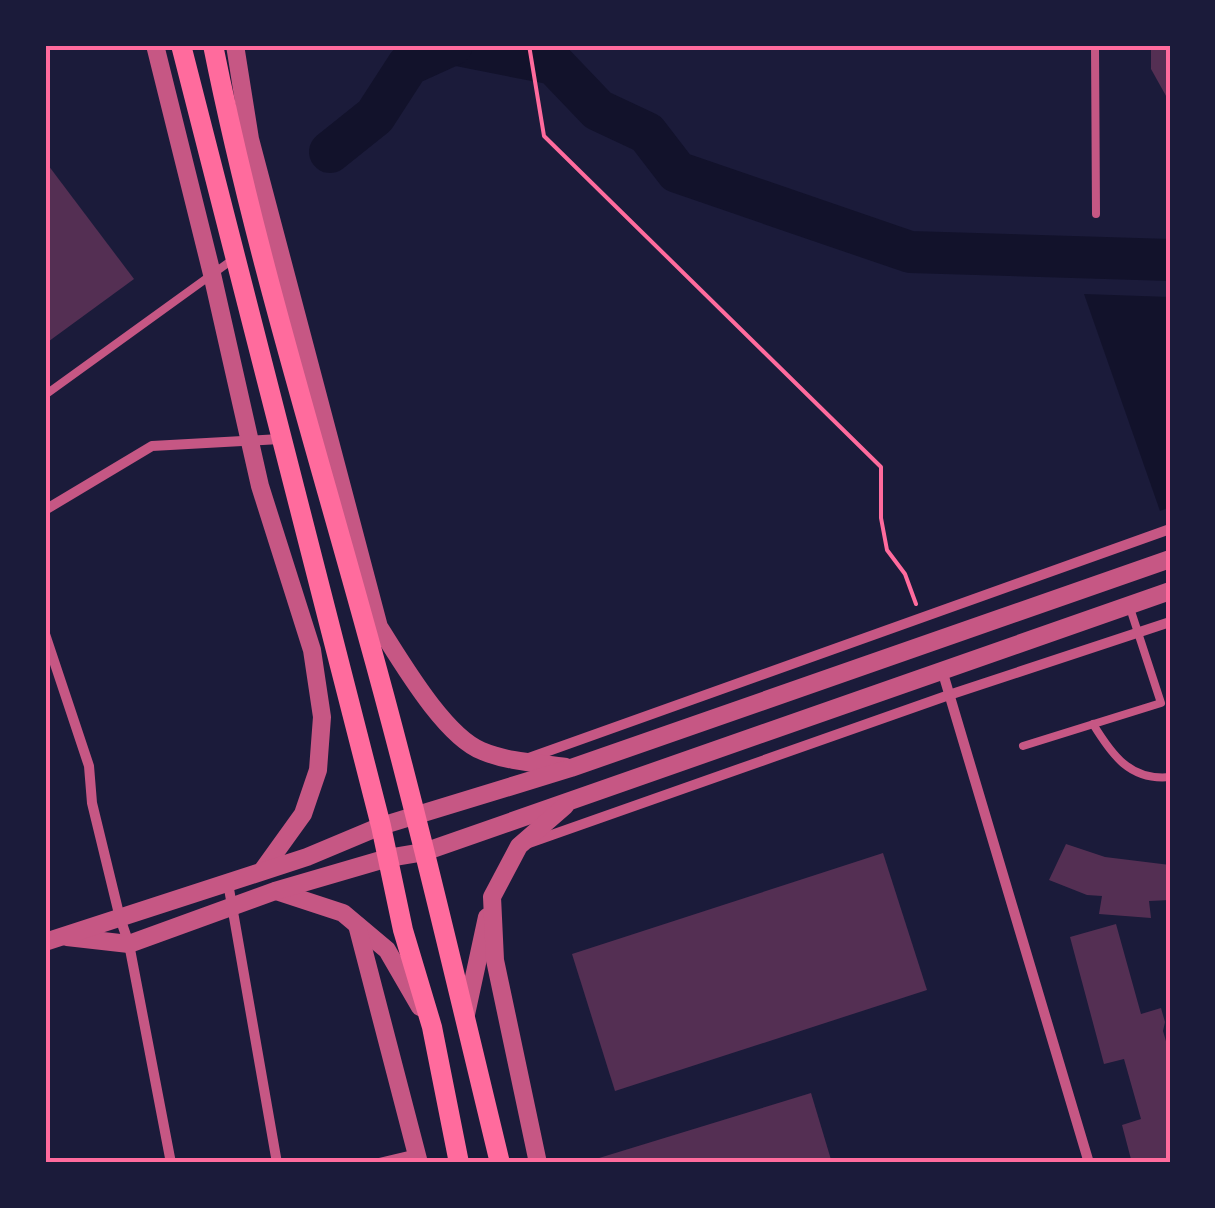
<svg xmlns="http://www.w3.org/2000/svg" width="1215" height="1208" font-family="'PT Sans Narrow',sans-serif">
	<style>
		.water { fill: #12122b }
		.lines { fill: none; stroke-linecap: round; stroke-linejoin: round }
		.river { stroke: #12122b; stroke-width: 42 }
		.building { fill: #542f53 }
		.path { stroke: #ff6b9d; stroke-width: 4 }
		.service { stroke: #c65784; stroke-width: 8 }
		.minor { stroke: #c65784; stroke-width: 10 }
		.tertiary { stroke: #c65784; stroke-width: 18 }
		.secondary { stroke: #ff6b9d; stroke-width: 20 }
		.neatline { fill: none; stroke: #ff6b9d; stroke-width: 4 }
	</style>
	<rect width="100%" height="100%" fill="#1b1b3a"/>
	<path class="water" d="M 1084,294 L 1170,297 L 1170,507 L 1160,511 Z"/>
	<g class="lines">
		<g class="river">
			<path d="M 457,45 L 554,64 L 598,110 L 647,133 L 677,172 L 910,252 L 1170,260"/>
			<path d="M 330,152 L 375,116 L 408,65 L 452,45"/>
		</g>
	</g>
	<g class="building">
		<path d="M 1151,45 L 1170,45 L 1170,103 L 1151,69 Z"/>
		<path d="M 45,161 L 134,279 L 45,344 Z"/>
		<path d="M 1066,844 L 1105,857 L 1170,865 L 1170,900 L 1149,901 L 1151,918 L 1099,914 L 1102,896 L 1087,895 L 1049,880 Z"/>
		<path d="M 883,853 L 927,990 L 615,1091 L 572,954 Z"/>
		<path d="M 1116,924 L 1141,1014 L 1161,1008 L 1165,1022 L 1163,1031 L 1170,1055 L 1170,1163 L 1132,1163 L 1122,1125 L 1141,1119 L 1124,1059 L 1104,1064 L 1070,937 Z"/>
		<path d="M 811,1093 L 832,1163 L 586,1163 L 586,1162 Z"/>
	</g>
	<g class="lines">
		<path class="path" d="M 529,45 L 544,136 L 881,467 L 881,518 L 887,550 L 905,574 L 916,604"/>
		<g class="service">
			<path d="M 1095,45 L 1096,214"/>
			<path d="M 45,395 L 232,260"/>
			<path d="M 1093,724 C 1112,755 1130,781 1170,777"/>
			<path d="M 1023,746 L 1161,703 L 1129,605"/>
		</g>
		<g class="minor">
			<path d="M 45,510 L 152,446 L 280,439"/>
			<path d="M 45,634 L 89,766 L 92,803 L 120,918 L 129,944 L 171,1163"/>
			<path d="M 942,670 L 1089,1163"/>
			<path d="M 526,759 L 1170,529"/>
			<path d="M 529,843 L 949,695 L 1170,622"/>
			<path d="M 228,883 L 277,1163"/>
			<path d="M 379,1163 L 417,1154"/>
		</g>
		<g class="tertiary">
			<path d="M 155,45 L 212,274 L 260,486 L 312,650 L 322,717 L 318,770 L 303,814 L 262,871"/>
			<path d="M 235,45 L 250,139 L 379,627 C 401,661 444,736 482,751 C 508,762 538,763 566,767"/>
			<path d="M 276,891 L 343,913 L 387,950 L 420,1007"/>
			<path d="M 357,925 L 419,1163"/>
			<path d="M 67,937 L 129,944 L 275,891 L 388,858 L 424,852 L 1170,591"/>
			<path d="M 45,942 L 307,857 L 381,826 L 571,768 L 1170,559"/>
			<path d="M 465,1019 L 487,917"/>
			<path d="M 538,1163 L 495,960 L 492,897 L 519,846 L 565,806"/>
		</g>
		<g class="secondary">
			<path d="M 181,45 L 381,826 L 403,930 L 432,1027 L 459,1163"/>
			<path d="M 213,45 C 253,244 313,437 367,633 C 416,808 457,986 500,1163"/>
		</g>
	</g>
	<rect width="1215" height="1208" fill="none" stroke="#1b1b3a" stroke-width="95"/>
	<rect x="48" y="48" width="1120" height="1112" class="neatline"/>
</svg>
